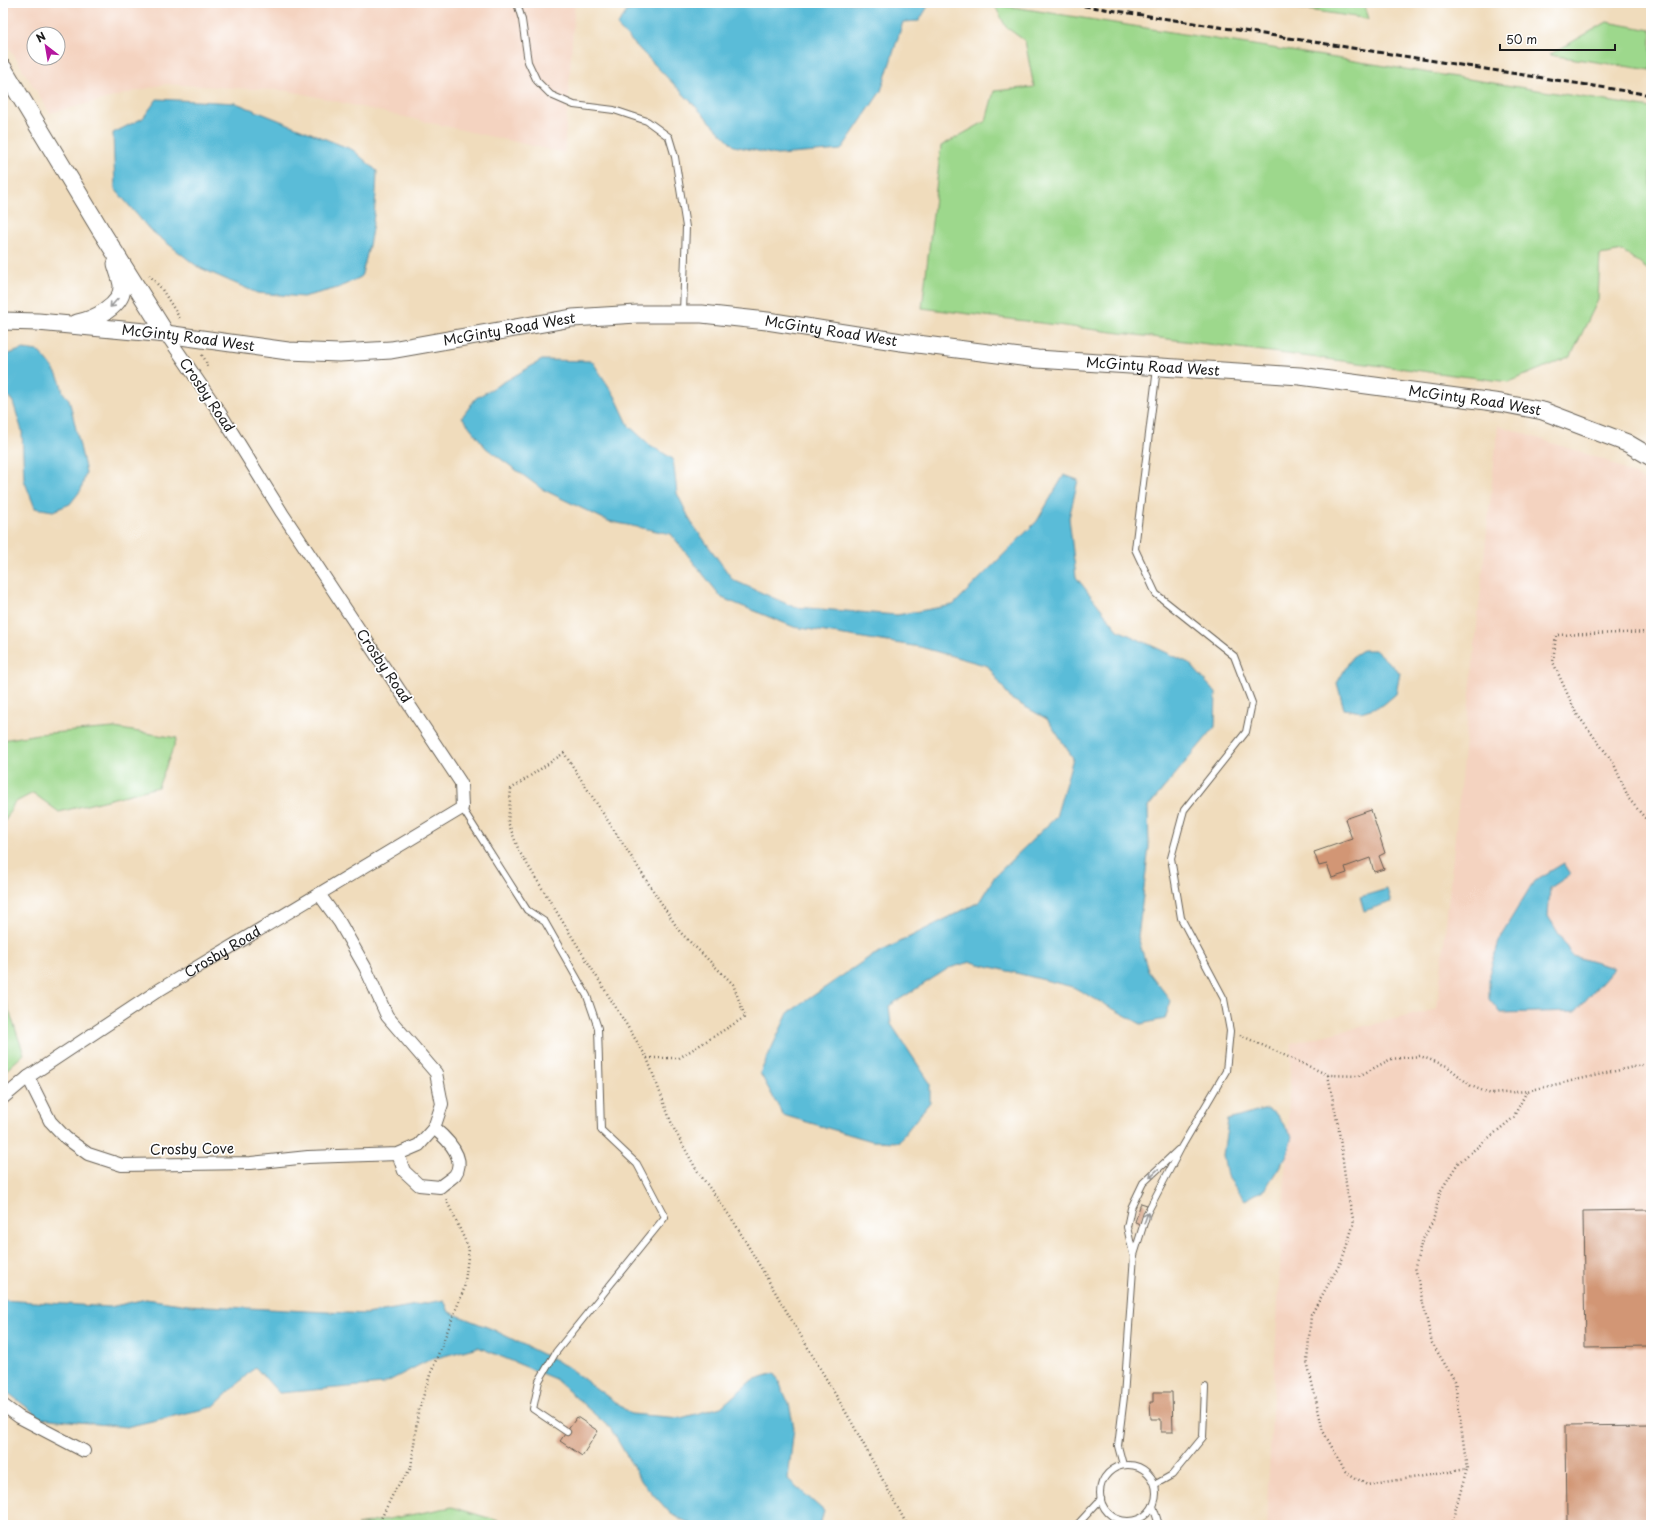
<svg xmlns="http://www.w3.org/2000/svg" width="1654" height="1528" font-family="'Playpen Sans',sans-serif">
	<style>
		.built { fill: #f4d3c0; fill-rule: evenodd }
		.green { fill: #9dd88c; stroke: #5c7a54 }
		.water { fill: #5abcd8; stroke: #3b6c7a }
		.building { fill: #d29674 }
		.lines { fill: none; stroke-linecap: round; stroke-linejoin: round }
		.lane-casing { stroke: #665f54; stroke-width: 8 }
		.street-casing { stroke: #665f54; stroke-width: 14 }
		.secondary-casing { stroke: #665f54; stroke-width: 19 }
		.path { stroke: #665f54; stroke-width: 2.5; stroke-dasharray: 1 3; stroke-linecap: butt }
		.lane { stroke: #fff; stroke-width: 6 }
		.street { stroke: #fff; stroke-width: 12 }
		.secondary { stroke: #fff; stroke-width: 17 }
		.rail { stroke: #1c1c1c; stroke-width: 3; stroke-dasharray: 6 3; stroke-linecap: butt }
		.oneway { stroke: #999 }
		.labels { text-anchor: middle; stroke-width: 3.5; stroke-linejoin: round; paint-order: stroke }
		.street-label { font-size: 14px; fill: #1c1c1c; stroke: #fff }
	</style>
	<rect width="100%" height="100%" fill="#fff"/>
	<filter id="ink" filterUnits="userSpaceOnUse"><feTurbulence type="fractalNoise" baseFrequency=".025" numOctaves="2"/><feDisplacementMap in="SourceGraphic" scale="8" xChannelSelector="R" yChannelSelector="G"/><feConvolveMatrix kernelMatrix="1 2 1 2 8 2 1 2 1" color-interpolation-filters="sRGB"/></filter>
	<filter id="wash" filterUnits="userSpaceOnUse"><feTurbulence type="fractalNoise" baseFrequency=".012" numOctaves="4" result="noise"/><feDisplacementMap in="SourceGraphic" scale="16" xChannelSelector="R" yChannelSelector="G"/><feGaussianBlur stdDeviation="0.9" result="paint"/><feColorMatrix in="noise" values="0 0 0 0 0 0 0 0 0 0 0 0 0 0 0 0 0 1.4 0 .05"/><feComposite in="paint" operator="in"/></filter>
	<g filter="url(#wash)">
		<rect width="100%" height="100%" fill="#f0dcbc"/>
		<g class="built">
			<path d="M 3,3 L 575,3 L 564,153 L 290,91 L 165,84 L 50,113 L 3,38 ZM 34,34 L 58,34 L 58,58 L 34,58 Z"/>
			<path d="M 1498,425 L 1605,460 L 1651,484 L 1651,1525 L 1266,1525 L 1292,1043 L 1437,1009 Z"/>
		</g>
		<g class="green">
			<path d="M 1261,3 L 1364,3 L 1369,19 Z"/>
			<path d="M 994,4 L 1651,108 L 1651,272 L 1623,251 L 1600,255 L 1598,300 L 1571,356 L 1509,382 L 922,308 L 941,146 L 986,121 L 994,91 L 1034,87 L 1025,41 L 1006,27 Z"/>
			<path d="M 1607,22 L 1651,30 L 1651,70 L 1549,55 Z"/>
			<path d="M 114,728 L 177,738 L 158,787 L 59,812 L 33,793 L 14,803 L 3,825 L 3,740 L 38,734 Z"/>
			<path d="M 3,993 L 24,1054 L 3,1073 Z"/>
			<path d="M 452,1507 L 512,1525 L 357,1525 Z"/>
		</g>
		<g class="water">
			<path d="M 657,3 L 930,3 L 919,21 L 903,22 L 881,91 L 841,150 L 777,155 L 734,146 L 617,26 L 627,11 L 653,6 Z"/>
			<path d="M 157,99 L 236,103 L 353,150 L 377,171 C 376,209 372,240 361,277 L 338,288 L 303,297 L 257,293 L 198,267 L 149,229 L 115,189 L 113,133 L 143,118 Z"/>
			<path d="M 23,349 L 38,351 C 46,359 54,368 59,379 C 64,389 59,390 69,399 L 86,472 L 81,490 L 70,504 L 53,511 L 35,508 L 24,480 L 22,431 L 13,402 L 3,390 L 3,356 Z"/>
			<path d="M 542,360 L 592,361 L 615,396 L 629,426 L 650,445 L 673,459 L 677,493 L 691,522 L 733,580 L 794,607 L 897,615 L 953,605 L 1037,521 L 1064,475 L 1078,480 L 1069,518 L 1076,577 L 1118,630 L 1189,663 L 1216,693 L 1215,727 L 1148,807 L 1149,847 L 1138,937 L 1148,971 L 1171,1001 L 1165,1019 L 1141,1024 L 1073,987 L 971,962 L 949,968 L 889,1006 L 891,1024 L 930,1083 L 930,1102 L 898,1142 L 872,1141 L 783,1115 L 760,1073 L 788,1013 L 868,958 L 979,902 L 995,876 L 1056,817 L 1073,758 L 1047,719 L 1011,699 L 988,666 L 920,647 L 794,627 L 722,598 L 671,534 L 608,521 L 542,489 L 486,448 L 462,417 L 476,398 Z"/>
			<path d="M 1363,650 L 1375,650 L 1400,673 L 1396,694 L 1383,705 L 1361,712 L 1344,709 L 1337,683 L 1352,657 Z"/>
			<path d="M 1564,863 L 1571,874 L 1550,888 L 1548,916 L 1572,956 L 1614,968 L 1576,1011 L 1500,1013 L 1489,999 L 1489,974 L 1501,935 L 1534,881 Z"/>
			<path d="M 1387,889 L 1391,902 L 1364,911 L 1360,897 Z"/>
			<path d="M 1267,1109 L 1276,1114 L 1292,1136 L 1287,1155 L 1265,1189 L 1245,1200 L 1227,1176 L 1223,1155 L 1228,1120 Z"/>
			<path d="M 146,1299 L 188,1305 L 366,1314 L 444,1300 L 449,1312 L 492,1329 L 566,1366 L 631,1414 L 681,1418 L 721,1407 L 752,1380 L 775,1373 L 789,1404 L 794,1428 L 788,1479 L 824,1511 L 820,1525 L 693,1525 L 671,1514 L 642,1482 L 611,1429 L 555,1379 L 478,1347 L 429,1360 L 383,1384 L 279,1393 L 255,1367 L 213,1407 L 126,1427 L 41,1418 L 3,1389 L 3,1300 L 110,1307 Z"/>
		</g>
		<g id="blocks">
			<g class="building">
				<path d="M 1371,810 L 1385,853 L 1379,856 L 1384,869 L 1374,872 L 1370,858 L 1345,867 L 1347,873 L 1332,878 L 1327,864 L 1319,866 L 1314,852 L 1352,839 L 1345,819 Z"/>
				<path d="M 1141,1203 L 1147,1205 L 1140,1224 L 1135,1222 Z"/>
				<path d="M 1651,1210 L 1651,1376 L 1650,1376 L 1649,1347 L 1585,1348 L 1583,1211 Z"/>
				<path d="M 1153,1392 L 1172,1392 L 1173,1432 L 1161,1432 L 1161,1419 L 1151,1419 L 1150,1402 L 1153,1402 Z"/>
				<path d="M 577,1417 L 598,1431 L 582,1456 L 560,1441 Z"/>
				<path d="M 1651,1425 L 1651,1525 L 1567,1525 L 1566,1426 Z"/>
			</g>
		</g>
	</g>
	<g filter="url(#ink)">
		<use href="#blocks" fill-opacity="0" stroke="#665f54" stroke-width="1"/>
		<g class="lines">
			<defs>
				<g id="lane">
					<path d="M 517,3 L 522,20 L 528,62 L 537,81 L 551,95 L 574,105 L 614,110 L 647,121 L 669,137 L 675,157 L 686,227 L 683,312"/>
					<path d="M 462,808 L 527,910 L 545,922 L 587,996 L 598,1028 L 601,1130 L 637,1164 L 665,1217 L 556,1352 L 539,1381 L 533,1409 L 567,1432"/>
					<path d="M 1133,1254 L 1127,1227 L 1131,1208 L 1143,1183 L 1178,1150"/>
					<circle cx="1128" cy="1493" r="28"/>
					<path d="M 1123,1465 L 1118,1446 L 1124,1397 L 1134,1255 L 1147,1213 L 1182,1146 L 1226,1071 L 1230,1031 L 1224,999 L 1181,918 L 1171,858 L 1184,810 L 1246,732 L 1252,703 L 1234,656 L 1156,594 L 1135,549 L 1157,368"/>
					<path d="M 1156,1484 L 1172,1475 L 1203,1437 L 1205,1387"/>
					<path d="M 1153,1506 L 1159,1525"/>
					<path d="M 1077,1525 L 1101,1499"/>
				</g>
				<g id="street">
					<path d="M 28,1077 L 50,1121 L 66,1138 L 88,1154 L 122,1165 L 251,1163 L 308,1157 L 398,1154 L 419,1145 L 434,1128 L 442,1104 L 436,1073 L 387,1016 L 365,967 L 340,923 L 319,894"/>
					<path id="s1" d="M 3,1098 L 28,1077 L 159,990 L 462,808 L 461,783 L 282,513 L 220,413 L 166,334"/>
					<path d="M 398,1154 L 404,1171 L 419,1185 L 440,1187 C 444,1183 451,1179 455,1175 C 467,1158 446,1138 434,1128"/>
					<path d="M 3,1405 L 19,1417 L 84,1451"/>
				</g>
				<g id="secondary">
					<path d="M 3,68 L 100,229 L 166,334"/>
					<path id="s2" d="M 3,321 L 38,322 L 166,334 L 288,351 L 339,353 L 391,350 L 572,318 L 637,314 L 702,314 L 767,321 L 901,342 L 1037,359 L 1300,376 L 1501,403 L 1543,411 L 1627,443 L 1651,457"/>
					<path d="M 77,323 C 93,320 124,306 122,285 C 121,278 118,271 116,264"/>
				</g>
			</defs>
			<use href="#lane" class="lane-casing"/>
			<use href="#street" class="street-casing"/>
			<use href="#secondary" class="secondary-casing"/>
			<g class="path">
				<path d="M 3,47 L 6,52"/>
				<path d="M 149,275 L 161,288 L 181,320"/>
				<path d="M 202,355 L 206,361 L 207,369"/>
				<path d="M 1651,632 L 1556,635 L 1553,662 L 1576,713 L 1613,762 L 1629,799 L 1651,825"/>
				<path d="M 1240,1035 L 1328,1075 L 1359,1076 L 1391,1059 L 1420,1056 L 1447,1066 L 1471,1086 L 1491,1094 L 1527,1091 L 1642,1065"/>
				<path d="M 647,1058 L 679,1058 L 745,1017 L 733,984 L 680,932 L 564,753 L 511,789 L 508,822 L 519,851 L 647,1058 L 673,1127 L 696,1169 L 734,1222 L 851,1421 L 907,1525"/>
				<path d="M 1328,1075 L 1339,1131 L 1347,1191 L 1354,1223 L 1342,1260 L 1311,1315 L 1307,1361 L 1323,1431 L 1345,1471 L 1367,1485 L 1467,1469 L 1455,1381 L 1432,1343 L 1415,1267 L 1422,1241 L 1433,1221 L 1440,1192 L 1458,1163 L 1513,1118 L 1527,1091"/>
				<path d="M 378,1525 L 395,1490 L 411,1468 L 418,1413 L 430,1375 L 464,1289 L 469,1249 L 446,1199"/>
				<path d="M 1451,1525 L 1467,1469"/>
			</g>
			<use href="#lane" class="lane"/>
			<use href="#street" class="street"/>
			<use href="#secondary" class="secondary"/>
			<path class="rail" d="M 1066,3 L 1651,95"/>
		</g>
		<defs><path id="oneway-shaft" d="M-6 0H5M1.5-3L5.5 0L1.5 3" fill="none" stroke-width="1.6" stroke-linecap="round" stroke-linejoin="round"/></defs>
		<g class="oneway">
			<use href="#oneway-shaft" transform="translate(114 303) rotate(132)"/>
			<use href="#oneway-shaft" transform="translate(1154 1173) rotate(137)"/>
			<use href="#oneway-shaft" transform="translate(1146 1218) rotate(-71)"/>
		</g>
	</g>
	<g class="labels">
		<g class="street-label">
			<text dy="5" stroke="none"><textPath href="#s2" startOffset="510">McGinty Road West</textPath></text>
			<text dy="5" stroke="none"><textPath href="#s2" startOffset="834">McGinty Road West</textPath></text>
			<text dy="5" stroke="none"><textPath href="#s2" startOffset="186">McGinty Road West</textPath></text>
			<text dy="5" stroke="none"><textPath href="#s2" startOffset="1158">McGinty Road West</textPath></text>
			<text transform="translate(207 395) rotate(56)" y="5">Crosby Road</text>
			<text dy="5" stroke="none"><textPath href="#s2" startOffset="1482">McGinty Road West</textPath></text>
			<text transform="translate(384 666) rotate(56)" y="5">Crosby Road</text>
			<text dy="5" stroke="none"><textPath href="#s1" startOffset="264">Crosby Road</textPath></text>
			<text transform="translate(192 1149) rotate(-1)" y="5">Crosby Cove</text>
		</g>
	</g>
	<rect width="1654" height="1528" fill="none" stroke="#fff" stroke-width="16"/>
	<g transform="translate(46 46) rotate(329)"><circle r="19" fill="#ffffff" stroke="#a4a4a4"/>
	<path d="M0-3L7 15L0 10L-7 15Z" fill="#b5179e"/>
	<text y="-6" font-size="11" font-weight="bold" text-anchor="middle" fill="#1c1c1c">N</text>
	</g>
	<path d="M1500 44v6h115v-6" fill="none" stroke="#1c1c1c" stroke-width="2"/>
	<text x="1506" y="44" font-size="12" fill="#1c1c1c" stroke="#ffffff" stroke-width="3" paint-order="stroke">50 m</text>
</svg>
